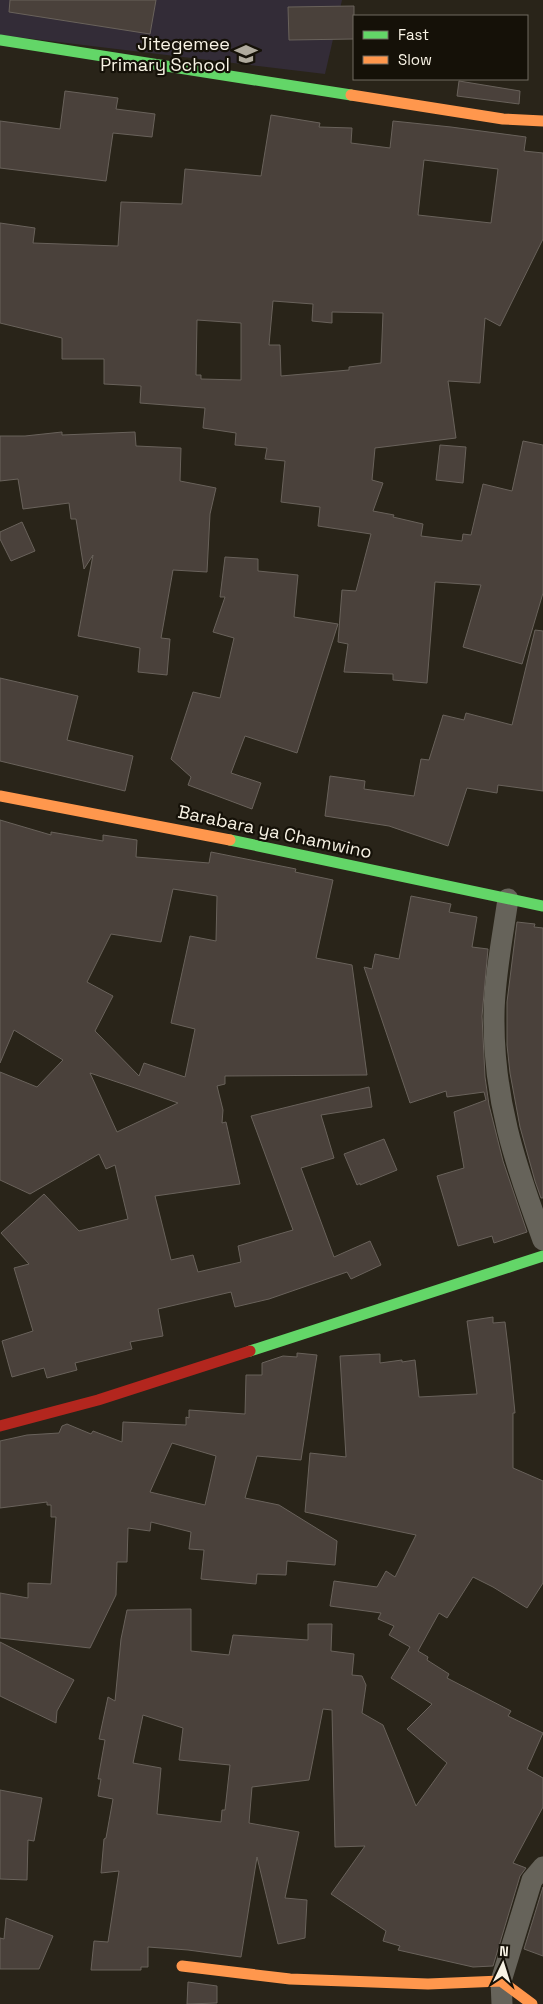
<svg xmlns="http://www.w3.org/2000/svg" width="543" height="2004" font-family="'Space Grotesk',sans-serif">
	<style>
		.education { fill: #332c37 }
		.building { fill: #4a413b; stroke: #69625b; fill-rule: evenodd }
		.lines { fill: none; stroke-linecap: round; stroke-linejoin: round }
		.street { stroke: #66635a; stroke-width: 21 }
		.fast { stroke: #63d668; stroke-width: 11 }
		.slow { stroke: #ff974d; stroke-width: 11 }
		.jam { stroke: #b3261e; stroke-width: 11 }
		.labels { text-anchor: middle; stroke-width: 4.5; stroke-linejoin: round; paint-order: stroke }
		.poi-label { font-size: 18px; fill: #f8f3e5; stroke: #151108; text-anchor: end }
		.street-label { font-size: 18px; fill: #f8f3e5; stroke: #151108 }
	</style>
	<rect width="100%" height="100%" fill="#292419"/>
	<path class="education" d="M 0,0 L 342,0 L 325,74 L 0,35 Z"/>
	<g class="building">
		<path d="M 10,0 L 156,0 L 150,34 L 9,12 Z"/>
		<path d="M 354,6 L 354,39 L 289,40 L 288,7 Z"/>
		<path d="M 459,81 L 520,91 L 519,104 L 457,96 Z"/>
		<path d="M 65,91 L 118,98 L 116,109 L 155,114 L 152,137 L 113,133 L 106,181 L 0,168 L 0,121 L 60,129 Z"/>
		<path d="M 271,115 L 320,123 L 319,127 L 352,128 L 351,143 L 390,148 L 393,121 L 451,127 L 526,137 L 524,151 L 543,153 L 543,239 L 500,326 L 485,318 L 480,383 L 448,381 L 456,438 L 375,448 L 372,480 L 383,483 L 373,511 L 394,515 L 393,517 L 423,524 L 421,536 L 462,541 L 463,534 L 471,535 L 483,484 L 512,491 L 523,441 L 543,445 L 543,593 L 522,664 L 463,647 L 481,585 L 435,582 L 427,683 L 393,680 L 393,674 L 344,672 L 348,644 L 338,642 L 342,590 L 356,591 L 371,534 L 318,526 L 320,507 L 281,502 L 285,461 L 265,459 L 267,448 L 235,445 L 236,433 L 203,428 L 205,408 L 140,403 L 141,386 L 104,384 L 104,359 L 62,359 L 62,338 L 0,323 L 0,223 L 35,228 L 33,243 L 118,246 L 121,202 L 182,204 L 185,169 L 261,176 ZM 424,160 L 498,169 L 491,223 L 418,215 ZM 273,301 L 313,304 L 312,321 L 332,323 L 332,312 L 383,313 L 381,363 L 349,367 L 349,370 L 281,376 L 280,345 L 269,345 ZM 197,320 L 241,323 L 241,380 L 201,379 L 201,375 L 196,375 Z"/>
		<path d="M 62,432 L 62,435 L 135,432 L 136,446 L 181,448 L 180,481 L 216,488 L 210,514 L 207,572 L 173,570 L 161,638 L 170,639 L 167,675 L 138,672 L 140,648 L 78,636 L 93,555 L 84,569 L 76,519 L 71,519 L 69,503 L 23,509 L 18,479 L 0,481 L 0,436 L 25,436 Z"/>
		<path d="M 440,445 L 466,447 L 463,483 L 436,480 Z"/>
		<path d="M 22,522 L 35,551 L 11,561 L 0,539 L 0,532 Z"/>
		<path d="M 225,557 L 258,559 L 258,571 L 298,575 L 294,617 L 338,624 L 297,753 L 245,736 L 231,773 L 261,783 L 252,809 L 188,785 L 191,777 L 171,759 L 193,692 L 220,698 L 234,638 L 213,632 L 225,597 L 220,597 Z"/>
		<path d="M 535,630 L 543,631 L 543,791 L 498,785 L 497,793 L 467,788 L 448,846 L 389,826 L 325,816 L 330,776 L 365,781 L 364,789 L 414,796 L 421,759 L 429,760 L 443,715 L 464,720 L 466,713 L 512,725 Z"/>
		<path d="M 0,678 L 78,696 L 67,740 L 133,756 L 125,791 L 0,761 Z"/>
		<path d="M 0,820 L 51,835 L 51,832 L 103,841 L 103,835 L 137,840 L 136,857 L 209,863 L 211,852 L 296,869 L 295,872 L 333,880 L 316,958 L 352,965 L 367,1075 L 225,1076 L 225,1084 L 217,1086 L 223,1110 L 222,1123 L 226,1122 L 240,1184 L 155,1196 L 171,1260 L 193,1255 L 198,1272 L 241,1262 L 238,1246 L 293,1230 L 251,1116 L 369,1087 L 372,1107 L 321,1115 L 334,1158 L 301,1168 L 334,1257 L 370,1241 L 381,1265 L 351,1279 L 347,1272 L 269,1299 L 235,1307 L 231,1292 L 158,1309 L 163,1336 L 130,1342 L 132,1349 L 75,1363 L 77,1370 L 47,1378 L 44,1368 L 12,1377 L 2,1341 L 33,1331 L 14,1268 L 29,1264 L 1,1233 L 44,1194 L 79,1231 L 128,1219 L 115,1165 L 106,1169 L 99,1154 L 30,1194 L 0,1180 L 0,1072 L 37,1087 L 63,1060 L 14,1030 L 0,1063 ZM 173,889 L 217,896 L 216,941 L 190,936 L 171,1023 L 195,1029 L 185,1077 L 144,1063 L 139,1076 L 95,1031 L 113,996 L 87,982 L 111,934 L 161,942 ZM 90,1073 L 135,1088 L 178,1103 L 117,1132 Z"/>
		<path d="M 411,896 L 451,904 L 449,912 L 477,917 L 472,947 L 488,949 L 482,1016 L 485,1077 L 489,1105 L 503,1161 L 527,1232 L 494,1243 L 492,1236 L 458,1246 L 437,1176 L 464,1168 L 454,1112 L 486,1100 L 484,1092 L 447,1097 L 446,1091 L 410,1103 L 364,967 L 372,969 L 375,954 L 399,959 Z"/>
		<path d="M 517,922 L 535,924 L 534,927 L 543,928 L 543,1198 L 541,1198 L 535,1181 L 520,1127 L 510,1073 L 507,1045 L 507,1002 Z"/>
		<path d="M 384,1139 L 397,1170 L 360,1185 L 360,1183 L 357,1185 L 344,1154 Z"/>
		<path d="M 493,1317 L 493,1323 L 505,1322 L 510,1363 L 515,1413 L 513,1413 L 513,1468 L 543,1481 L 543,1583 L 527,1608 L 493,1587 L 473,1577 L 447,1618 L 439,1613 L 418,1651 L 428,1657 L 427,1660 L 449,1674 L 447,1678 L 511,1711 L 508,1716 L 543,1733 L 527,1769 L 543,1778 L 543,1807 L 513,1863 L 526,1868 L 520,1876 L 493,1966 L 473,1967 L 398,1950 L 400,1946 L 383,1941 L 386,1931 L 331,1894 L 365,1846 L 335,1847 L 332,1710 L 323,1709 L 309,1780 L 252,1787 L 249,1823 L 299,1832 L 285,1898 L 307,1900 L 305,1938 L 278,1944 L 257,1857 L 241,1957 L 188,1950 L 148,1947 L 148,1967 L 141,1967 L 141,1970 L 91,1970 L 94,1941 L 108,1942 L 119,1871 L 101,1873 L 104,1839 L 106,1838 L 113,1799 L 98,1796 L 101,1779 L 98,1779 L 105,1740 L 99,1739 L 108,1697 L 115,1701 L 121,1639 L 127,1610 L 191,1609 L 191,1651 L 229,1655 L 233,1635 L 308,1640 L 308,1624 L 332,1624 L 331,1651 L 354,1654 L 352,1675 L 362,1676 L 366,1685 L 362,1713 L 383,1725 L 416,1806 L 447,1763 L 407,1729 L 432,1704 L 391,1678 L 410,1647 L 389,1635 L 394,1626 L 378,1619 L 381,1613 L 330,1606 L 334,1581 L 377,1587 L 386,1571 L 395,1577 L 416,1535 L 305,1512 L 310,1453 L 346,1457 L 340,1356 L 380,1354 L 380,1363 L 402,1360 L 402,1362 L 415,1360 L 419,1397 L 477,1394 L 467,1321 ZM 143,1715 L 183,1728 L 179,1760 L 230,1765 L 225,1810 L 222,1810 L 221,1822 L 157,1814 L 161,1768 L 133,1763 Z"/>
		<path d="M 297,1353 L 317,1355 L 301,1460 L 257,1456 L 245,1498 L 279,1505 L 337,1541 L 335,1565 L 287,1561 L 286,1575 L 257,1574 L 256,1584 L 201,1579 L 204,1550 L 189,1549 L 191,1532 L 151,1522 L 150,1531 L 128,1528 L 127,1562 L 117,1562 L 116,1595 L 90,1648 L 0,1638 L 0,1593 L 28,1598 L 28,1583 L 51,1584 L 56,1517 L 51,1517 L 51,1505 L 47,1505 L 47,1502 L 0,1508 L 0,1441 L 27,1435 L 59,1433 L 62,1426 L 67,1424 L 91,1434 L 93,1431 L 122,1442 L 123,1422 L 186,1425 L 186,1417 L 189,1418 L 189,1410 L 245,1414 L 246,1375 L 262,1375 L 262,1363 L 283,1356 L 297,1357 ZM 172,1443 L 216,1456 L 205,1505 L 150,1492 Z"/>
		<path d="M 0,1642 L 74,1680 L 57,1711 L 56,1723 L 0,1696 Z"/>
		<path d="M 0,1790 L 42,1798 L 34,1841 L 28,1840 L 27,1880 L 0,1879 Z"/>
		<path d="M 543,1887 L 543,1956 L 524,1949 Z"/>
		<path d="M 6,1918 L 53,1936 L 39,1969 L 0,1969 L 0,1938 L 4,1939 Z"/>
		<path d="M 188,1982 L 217,1986 L 217,2003 L 187,2004 Z"/>
	</g>
	<g class="lines">
		<g class="street">
			<path d="M 508,899 C 503,935 494,979 494,1016 C 493,1098 515,1164 543,1240"/>
			<path d="M 502,2004 L 501,1981 L 532,1880 L 543,1867"/>
		</g>
		<g class="fast">
			<path d="M 0,40 L 351,95"/>
			<path d="M 230,840 L 543,906"/>
			<path d="M 250,1351 L 543,1256"/>
		</g>
		<g class="slow">
			<path d="M 351,95 L 503,119 L 543,121"/>
			<path d="M 0,796 L 230,840"/>
			<path d="M 182,1966 L 290,1979 L 428,1984 L 501,1981 L 532,2004"/>
		</g>
		<path class="jam" d="M 0,1426 L 98,1400 L 250,1351"/>
	</g>
	<defs>
		<symbol id="school-bare" viewBox="-9 -9 18 18"><path d="M0-5L7-2L0 1L-7-2ZM-4 1L0 2.5L4 1V4Q0 6-4 4Z" fill="#b0ab9e" stroke="#151108" stroke-width="2.5" paint-order="stroke"/></symbol>
	</defs>
	<g fill-rule="evenodd">
		<use href="#school-bare" x="230" y="38" width="32" height="32"/>
	</g>
	<g class="labels">
		<g class="poi-label">
			<text x="230" y="50">Jitegemee<tspan x="230" dy="21">Primary School</tspan></text>
		</g>
		<g class="street-label">
			<text transform="translate(275 832) rotate(12)" y="6">Barabara ya Chamwino</text>
		</g>
	</g>
	<rect x="353" y="15" width="175" height="65" fill="#151108" stroke="#706b60"/>
	<rect x="363" y="31" width="25" height="8" fill="#63d668" stroke="#706b60"/>
	<text x="398" y="40" font-size="15" fill="#f8f3e5">Fast</text>
	<rect x="363" y="56" width="25" height="8" fill="#ff974d" stroke="#706b60"/>
	<text x="398" y="65" font-size="15" fill="#f8f3e5">Slow</text>
	<g transform="translate(503 1964) rotate(4)" stroke="#151108" stroke-width="4" paint-order="stroke">
	<path d="M0-4L9 19L0 12L-9 19Z" fill="#f8f3e5"/>
	<text y="-8" font-size="14" font-weight="bold" text-anchor="middle" fill="#f8f3e5">N</text>
	</g>
</svg>
